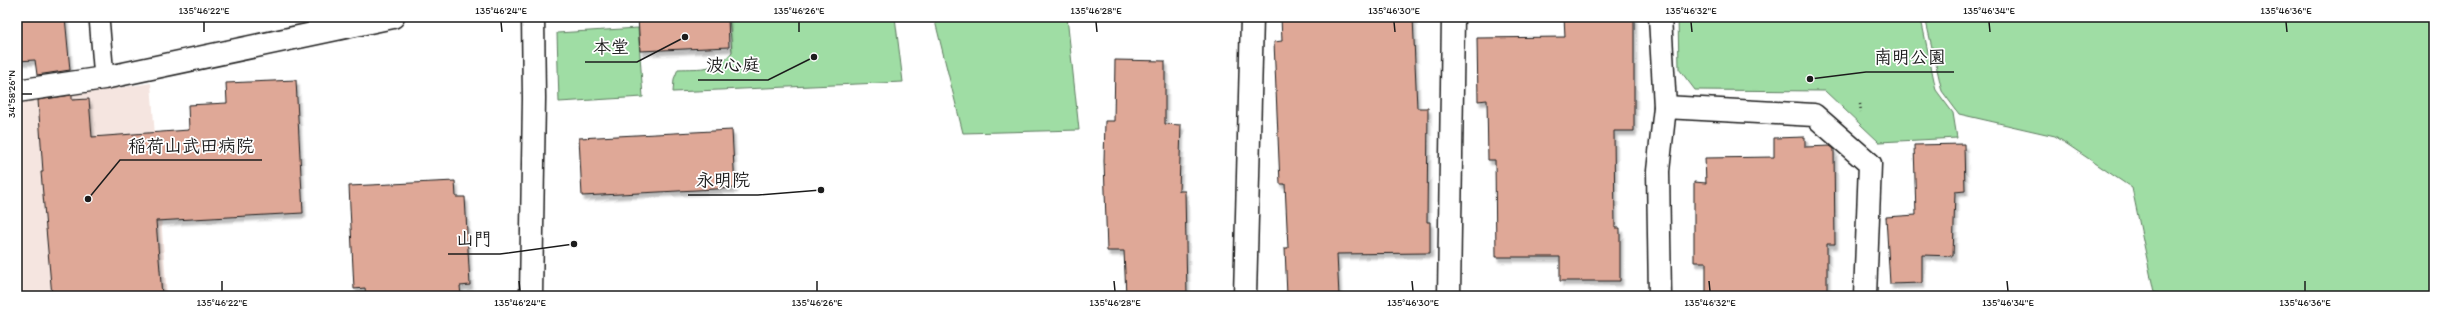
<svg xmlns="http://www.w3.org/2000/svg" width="2451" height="313" font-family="Itim,'Klee One',sans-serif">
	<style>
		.built { fill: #f5e5e0 }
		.green { fill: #9fdda4; stroke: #5e7c60 }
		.building { fill: #dfa897; stroke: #1c1c1c; filter: url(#shadow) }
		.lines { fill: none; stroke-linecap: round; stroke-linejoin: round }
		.service-casing { stroke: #1c1c1c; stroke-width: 22 }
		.minor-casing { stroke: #1c1c1c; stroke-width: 25 }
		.path { stroke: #1c1c1c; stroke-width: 2.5; stroke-dasharray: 1 3; stroke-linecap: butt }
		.service { stroke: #fff; stroke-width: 19 }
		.minor { stroke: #fff; stroke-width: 22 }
		.ticks { fill: none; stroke: #1c1c1c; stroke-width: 1.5 }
		.leader { fill: none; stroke: #1c1c1c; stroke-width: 1.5 }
		.callout-dot { fill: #1c1c1c; stroke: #fff; stroke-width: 1.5 }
		.callout-label { font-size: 18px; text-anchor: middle; font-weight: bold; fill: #1c1c1c; stroke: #fff; stroke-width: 3.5; stroke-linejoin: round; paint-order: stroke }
		.neatline { fill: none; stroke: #1c1c1c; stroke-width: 1.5 }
		.ticks-label { font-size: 10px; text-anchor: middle; fill: #1c1c1c }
	</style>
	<defs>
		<filter id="shadow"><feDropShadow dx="2.5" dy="4.5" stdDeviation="1" flood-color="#0004"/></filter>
	</defs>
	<rect width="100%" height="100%" fill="#fff"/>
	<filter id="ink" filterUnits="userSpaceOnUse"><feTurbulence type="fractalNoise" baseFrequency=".025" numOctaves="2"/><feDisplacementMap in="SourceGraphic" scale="8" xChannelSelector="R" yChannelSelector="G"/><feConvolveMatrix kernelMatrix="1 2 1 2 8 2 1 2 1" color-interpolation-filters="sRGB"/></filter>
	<g filter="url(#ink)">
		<path class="built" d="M 151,83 L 167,296 L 17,296 L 17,103 Z"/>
		<g class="green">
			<path d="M 729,17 L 895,17 L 903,82 L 673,92 L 674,79 L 678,69 C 701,68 717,71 732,52 Z"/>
			<path d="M 934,17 L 1067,17 L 1079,130 L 963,133 Z"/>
			<path d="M 1678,17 L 1913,17 L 1921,19 L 1936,90 L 1953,113 L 1957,138 L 1879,142 L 1825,91 L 1695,90 L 1679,69 Z"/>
			<path d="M 1925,17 L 2434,17 L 2434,296 L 2168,296 L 2154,292 L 2132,188 L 2055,136 L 1959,114 L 1942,91 Z"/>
			<path d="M 638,28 L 643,97 L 559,102 L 557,33 Z"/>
		</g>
		<g class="building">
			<path d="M 17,17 L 65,17 L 70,70 L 37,75 L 35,60 L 17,61 Z"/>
			<path d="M 638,17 L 728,17 L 729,47 L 640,51 Z"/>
			<path d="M 1281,17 L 1413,17 L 1417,108 L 1428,108 L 1427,222 L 1430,222 L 1430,253 L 1337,254 L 1339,296 L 1287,296 L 1285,248 L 1288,248 L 1285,184 L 1280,184 L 1274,42 L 1282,41 Z"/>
			<path d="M 1564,17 L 1634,17 L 1634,131 L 1614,131 L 1615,228 L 1620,228 L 1620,281 L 1560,281 L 1560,257 L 1496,257 L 1495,160 L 1488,160 L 1487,100 L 1478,101 L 1477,38 L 1565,37 Z"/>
			<path d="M 1115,60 L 1165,61 L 1165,124 L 1181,125 L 1179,191 L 1185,191 L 1187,296 L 1126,296 L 1124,251 L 1107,251 L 1104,161 L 1105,121 L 1114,121 Z"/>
			<path d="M 296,80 L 303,213 L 156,221 L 162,296 L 52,296 L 41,172 L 43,172 L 38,100 L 72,95 L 72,100 L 89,99 L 92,137 L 189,130 L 188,105 L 227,103 L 226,83 Z"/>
			<path d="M 732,130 L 735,188 L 582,196 L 579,138 Z"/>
			<path d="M 1805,137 L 1805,147 L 1830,146 L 1834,149 L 1835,244 L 1827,244 L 1827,296 L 1706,296 L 1706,262 L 1694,262 L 1694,182 L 1706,183 L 1705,158 L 1774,157 L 1774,138 Z"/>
			<path d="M 1964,144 L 1965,191 L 1955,192 L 1953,256 L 1922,255 L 1922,283 L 1890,284 L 1886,217 L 1916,215 L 1914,145 Z"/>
			<path d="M 455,181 L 456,197 L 465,197 L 470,285 L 460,286 L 461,296 L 366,296 L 365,288 L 354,289 L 349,186 Z"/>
		</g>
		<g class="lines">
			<defs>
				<g id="service">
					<path d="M 99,17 L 104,78"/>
					<path d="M 317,17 L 318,31"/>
				</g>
				<g id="minor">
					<path d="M 1660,17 L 1665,107 L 1658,171 L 1660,296"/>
					<path d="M 17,91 L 104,78 L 393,17"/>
					<path d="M 1665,107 L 1814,115 L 1870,164 L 1865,296"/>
					<path d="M 531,296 L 534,98 L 533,17"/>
					<path d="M 1245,296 L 1252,17"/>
					<path d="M 1449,296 L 1453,17"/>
				</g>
			</defs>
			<use href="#service" class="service-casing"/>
			<use href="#minor" class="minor-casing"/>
			<path class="path" d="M 1860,104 L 1861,112"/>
			<use href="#service" class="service"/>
			<use href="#minor" class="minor"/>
		</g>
	</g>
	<path class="ticks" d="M 204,22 L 204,32M 501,22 L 502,32M 799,22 L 799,32M 1096,22 L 1097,32M 1394,22 L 1395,32M 1691,22 L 1692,32M 1989,22 L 1990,32M 2286,22 L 2287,32M 22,94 L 32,94M 222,281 L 222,291M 519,281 L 520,291M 817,281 L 817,291M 1114,281 L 1115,291M 1412,281 L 1413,291M 1709,281 L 1710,291M 2007,281 L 2008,291M 2305,281 L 2305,291"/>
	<path class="leader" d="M685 37L637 62H585M1810 79L1866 72H1954M814 57L768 80H698M88 199L120 160H262M821 190L758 195H688M574 244L500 254H448"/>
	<g class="callout-dot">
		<circle cx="685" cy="37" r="4"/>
		<circle cx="1810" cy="79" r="4"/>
		<circle cx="814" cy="57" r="4"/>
		<circle cx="88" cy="199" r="4"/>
		<circle cx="821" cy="190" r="4"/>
		<circle cx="574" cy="244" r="4"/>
	</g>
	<g class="callout-label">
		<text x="611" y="53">本堂</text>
		<text x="1910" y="63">南明公園</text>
		<text x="733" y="71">波心庭</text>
		<text x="191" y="152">稲荷山武田病院</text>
		<text x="723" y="186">永明院</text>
		<text x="474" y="245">山門</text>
	</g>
	<rect width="2451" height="313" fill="none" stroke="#fff" stroke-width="44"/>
	<rect x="22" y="22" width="2407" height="269" class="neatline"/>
	<g class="ticks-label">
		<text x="204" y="14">135°46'22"E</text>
		<text x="501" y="14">135°46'24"E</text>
		<text x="799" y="14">135°46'26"E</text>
		<text x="1096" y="14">135°46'28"E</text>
		<text x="1394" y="14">135°46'30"E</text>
		<text x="1691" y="14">135°46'32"E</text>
		<text x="1989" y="14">135°46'34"E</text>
		<text x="2286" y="14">135°46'36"E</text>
		<text transform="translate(11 94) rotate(-90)" y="4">34°58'26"N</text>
		<text x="222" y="306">135°46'22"E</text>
		<text x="520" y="306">135°46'24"E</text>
		<text x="817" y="306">135°46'26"E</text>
		<text x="1115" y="306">135°46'28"E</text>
		<text x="1413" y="306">135°46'30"E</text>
		<text x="1710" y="306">135°46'32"E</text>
		<text x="2008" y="306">135°46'34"E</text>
		<text x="2305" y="306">135°46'36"E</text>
	</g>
</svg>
